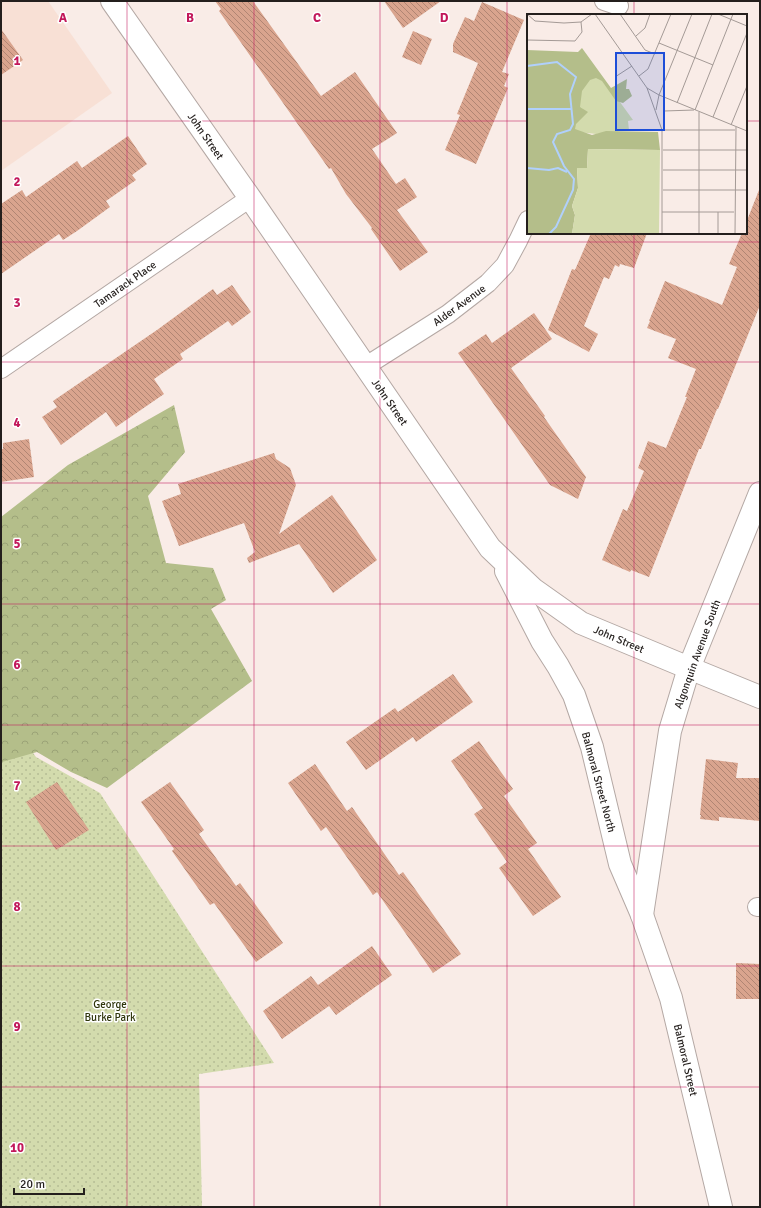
<svg xmlns="http://www.w3.org/2000/svg" width="761" height="1208" font-family="Signika,sans-serif">
	<style>
		.education { fill: #f8e0d5 }
		.grass { fill: url(#grass-dots) }
		.forest { fill: url(#forest-crowns) }
		.building { fill: url(#building-back-hatch) }
		.lines { fill: none; stroke-linecap: round; stroke-linejoin: round }
		.minor-casing { stroke: #b4a8a4; stroke-width: 20 }
		.tertiary-casing { stroke: #b4a8a4; stroke-width: 24 }
		.secondary-casing { stroke: #b4a8a4; stroke-width: 24 }
		.minor { stroke: #fff; stroke-width: 18 }
		.tertiary { stroke: #fff; stroke-width: 22 }
		.secondary { stroke: #fff; stroke-width: 22 }
		.grid { fill: none; stroke: #c2185b; stroke-width: 1; stroke-opacity: 0.55 }
		.labels { text-anchor: middle; stroke-width: 3; stroke-linejoin: round; paint-order: stroke }
		.street-label { font-size: 11px; fill: #241f1d; stroke: #fff }
		.park-label { font-size: 11px; fill: #2f350c; stroke: #fff }
		.inset-river { fill: none; stroke: #b0d0fc; stroke-width: 2 }
		.inset-road { fill: none; stroke: #a49a96; stroke-width: 1 }
		.view { fill: #1d4ed8; fill-opacity: 0.15; stroke: #1d4ed8; stroke-width: 2 }
		.inset-edge { fill: none; stroke: #241f1d; stroke-width: 2 }
		.grid-label { font-size: 13px; text-anchor: middle; font-weight: bold; fill: #c2185b; stroke: #fff; stroke-width: 3; stroke-linejoin: round; paint-order: stroke }
	</style>
	<defs>
		<pattern id="grass-dots" width="8" height="8" patternUnits="userSpaceOnUse"><rect width="8" height="8" fill="#d3dbad"/><path d="M2 2h.1M6 6h.1" fill="none" stroke="#b5bc94" stroke-width="1.8" stroke-linecap="round"/></pattern>
		<pattern id="forest-crowns" width="20" height="18" patternUnits="userSpaceOnUse"><rect width="20" height="18" fill="#b4be8a"/><path d="M2 6a3 3 0 1 1 6 0M12 15a3 3 0 1 1 6 0" fill="none" stroke="#9ba377"/></pattern>
		<pattern id="building-back-hatch" width="6" height="6" patternUnits="userSpaceOnUse"><rect width="6" height="6" fill="#d9a48e"/><path d="M-1 5l2 2M0 0l6 6M5-1l2 2" fill="none" stroke="#b08573"/></pattern>
	</defs>
	<rect width="100%" height="100%" fill="#f9ece7"/>
	<path class="education" d="M 1,1 L 48,1 L 112,93 L 1,171 Z"/>
	<path class="grass" d="M 1,709 L 36,757 L 100,793 L 274,1063 L 199,1074 L 202,1207 L 1,1207 Z"/>
	<path class="forest" d="M 174,405 L 185,452 L 148,496 L 166,563 L 213,568 L 226,600 L 211,609 L 252,681 L 107,788 L 71,772 L 37,752 L 2,762 L 1,761 L 1,517 L 68,465 Z"/>
	<g class="building">
		<path d="M 215,1 L 253,1 L 321,96 L 355,72 L 397,133 L 372,149 L 396,184 L 405,178 L 417,197 L 397,210 L 428,252 L 400,271 L 371,229 L 372,228 L 346,194 L 331,168 L 329,169 L 219,11 L 221,9 Z"/>
		<path d="M 384,1 L 441,1 L 403,28 Z"/>
		<path d="M 482,2 L 524,20 L 502,72 L 509,74 L 504,86 L 508,88 L 476,164 L 445,150 L 460,115 L 457,114 L 478,63 L 453,52 L 453,44 L 465,17 L 474,21 Z"/>
		<path d="M 1,29 L 23,60 L 1,75 Z"/>
		<path d="M 413,31 L 432,39 L 421,65 L 402,57 Z"/>
		<path d="M 128,136 L 147,164 L 132,175 L 136,180 L 106,201 L 110,207 L 77,231 L 63,240 L 59,234 L 1,274 L 1,204 L 22,190 L 26,197 L 77,161 L 82,168 Z"/>
		<path d="M 759,190 L 760,305 L 718,409 L 717,409 L 701,449 L 699,449 L 649,577 L 631,570 L 630,572 L 602,560 L 623,509 L 627,511 L 644,471 L 638,468 L 648,441 L 666,448 L 687,397 L 685,397 L 696,369 L 668,358 L 676,339 L 647,328 L 650,321 L 649,321 L 665,281 L 722,305 L 737,267 L 729,264 L 742,233 L 746,233 L 746,223 Z"/>
		<path d="M 591,233 L 647,233 L 634,268 L 620,264 L 619,267 L 615,265 L 609,279 L 604,277 L 584,326 L 598,334 L 589,352 L 548,330 L 572,269 L 575,270 Z"/>
		<path d="M 232,285 L 251,312 L 232,326 L 228,321 L 180,354 L 183,359 L 154,379 L 164,394 L 116,427 L 106,412 L 61,445 L 42,417 L 57,407 L 53,401 L 157,330 L 213,289 L 217,295 Z"/>
		<path d="M 534,313 L 552,339 L 511,368 L 545,416 L 544,417 L 586,477 L 578,499 L 550,485 L 458,353 L 486,334 L 492,343 Z"/>
		<path d="M 29,439 L 34,477 L 1,482 L 1,449 L 3,449 L 3,443 Z"/>
		<path d="M 274,453 L 276,459 L 290,468 L 296,485 L 279,534 L 332,495 L 377,560 L 333,593 L 299,544 L 249,563 L 247,558 L 255,552 L 244,523 L 179,546 L 162,501 L 181,494 L 178,484 Z"/>
		<path d="M 453,674 L 473,702 L 416,742 L 413,737 L 366,770 L 346,742 L 395,708 L 398,712 Z"/>
		<path d="M 479,741 L 513,789 L 504,796 L 537,843 L 528,849 L 561,897 L 533,916 L 499,868 L 507,862 L 474,814 L 483,808 L 451,761 Z"/>
		<path d="M 706,759 L 738,763 L 736,778 L 760,778 L 760,821 L 719,817 L 719,821 L 700,819 L 701,815 L 700,815 Z"/>
		<path d="M 315,764 L 347,811 L 352,807 L 399,875 L 403,872 L 461,954 L 433,973 L 377,892 L 373,895 L 326,827 L 321,831 L 288,783 Z"/>
		<path d="M 57,782 L 89,830 L 56,850 L 26,802 Z"/>
		<path d="M 170,782 L 204,830 L 199,834 L 236,886 L 240,883 L 283,943 L 256,962 L 214,903 L 210,905 L 172,851 L 174,849 L 141,802 Z"/>
		<path d="M 372,946 L 392,975 L 336,1015 L 329,1006 L 282,1039 L 263,1011 L 311,976 L 318,985 Z"/>
		<path d="M 736,963 L 760,964 L 760,999 L 736,999 Z"/>
	</g>
	<g class="lines">
		<defs>
			<g id="minor">
				<path d="M 604,1 L 619,6"/>
				<path d="M 366,366 L 448,314 L 488,283 L 505,265 L 518,241 L 528,220"/>
				<path d="M 1,369 L 250,198"/>
				<path d="M 757,907 L 760,907"/>
			</g>
			<path id="tertiary" d="M 689,668 L 760,697"/>
			<g id="secondary">
				<path d="M 112,1 L 250,198 L 490,548 L 533,589 L 581,623 L 689,668"/>
				<path d="M 506,571 L 542,641 L 558,666 L 574,695 L 592,747 L 620,864 L 642,915 L 671,998 L 721,1207"/>
				<path d="M 642,915 L 670,731 L 689,668 L 760,493"/>
			</g>
		</defs>
		<use href="#minor" class="minor-casing"/>
		<use href="#tertiary" class="tertiary-casing"/>
		<use href="#secondary" class="secondary-casing"/>
		<use href="#minor" class="minor"/>
		<use href="#tertiary" class="tertiary"/>
		<use href="#secondary" class="secondary"/>
	</g>
	<path class="grid" d="M 127,1 L 127,1207M 254,1 L 254,1207M 380,1 L 380,1207M 507,1 L 507,1207M 634,1 L 634,15M 1,121 L 528,121M 746,121 L 760,121M 634,233 L 634,1207M 1,242 L 760,242M 1,362 L 760,362M 1,483 L 760,483M 1,604 L 760,604M 1,725 L 760,725M 1,846 L 760,846M 1,966 L 760,966M 1,1087 L 760,1087"/>
	<g class="labels">
		<g class="street-label">
			<text transform="translate(206 136) rotate(55)" y="4">John Street</text>
			<text transform="translate(125 284) rotate(-35)" y="4">Tamarack Place</text>
			<text transform="translate(459 305) rotate(-36)" y="4">Alder Avenue</text>
			<text transform="translate(390 402) rotate(55)" y="4">John Street</text>
			<text transform="translate(619 639) rotate(23)" y="4">John Street</text>
			<text transform="translate(697 654) rotate(-70)" y="4">Algonquin Avenue South</text>
			<text transform="translate(599 782) rotate(75)" y="4">Balmoral Street North</text>
			<text transform="translate(686 1060) rotate(77)" y="4">Balmoral Street</text>
		</g>
		<g class="park-label">
			<text x="110" y="1008">George<tspan x="110" dy="13">Burke Park</tspan></text>
		</g>
	</g>
	<g transform="translate(527 14)">
		<rect width="220" height="220" fill="#f9ece7"/>
		<path d="M 74,62 L 106,106 L 101,107 L 102,116 L 69,120 L 43,117 L 51,65 Z" fill="#d3dbad"/>
		<path d="M 55,34 L 84,74 L 100,65 L 99,75 L 102,75 L 105,82 L 96,89 L 89,87 L 75,67 L 69,64 L 63,66 L 55,77 L 53,93 L 61,98 L 49,110 L 48,115 L 65,121 L 79,117 L 131,118 L 133,136 L 61,135 L 60,154 L 50,154 L 51,174 L 45,192 L 48,201 L 45,220 L 0,220 L 0,36 L 51,38 Z" fill="#b4be8a"/>
		<path d="M 61,135 L 133,136 L 132,220 L 45,220 L 48,201 L 45,192 L 51,174 L 50,154 L 60,154 Z" fill="#d3dbad"/>
		<path d="M 67,67 L 78,79 L 74,82 L 67,83 L 58,78 ZM 57,82 L 71,85 L 69,90 L 63,95 L 54,94 ZM 78,85 L 80,85 L 89,96 L 79,100 L 68,95 ZM 64,97 L 79,113 L 75,117 L 63,119 L 51,113 Z" fill="#d3dbad"/>
		<path class="inset-river" d="M 0,52 L 30,48 L 49,63 L 43,80 L 46,110 L 43,116 L 30,120 L 26,128 L 37,152 L 47,165 L 46,176 L 29,213 L 22,220M 0,95 L 45,95M 0,154 L 22,156 L 31,154 L 40,158"/>
		<path class="inset-road" d="M 0,0 L 8,7 L 37,9 L 54,8 L 65,0M 68,0 L 120,74 L 132,81M 93,0 L 118,36 L 128,40M 191,0 L 220,12M 109,22 L 118,14 L 123,0M 0,26 L 48,27 L 55,18 L 54,8M 132,29 L 186,51M 112,62 L 121,55 L 144,0M 88,63 L 105,52M 120,74 L 135,116 L 135,220M 132,81 L 220,117M 150,89 L 185,0M 129,96 L 132,81 L 165,0M 168,96 L 206,0M 137,97 L 167,96M 172,98 L 172,220M 186,103 L 220,19M 204,111 L 220,72M 135,116 L 208,116M 136,136 L 220,136M 136,156 L 220,156M 136,176 L 220,176M 135,198 L 207,198M 191,198 L 191,220M 208,220 L 209,113"/>
		<path class="view" d="M 89,39 L 137,39 L 137,116 L 89,116 Z"/>
		<rect width="220" height="220" class="inset-edge"/>
	</g>
	<g class="grid-label">
		<text x="63" y="22">A</text>
		<text x="190" y="22">B</text>
		<text x="317" y="22">C</text>
		<text x="444" y="22">D</text>
		<text x="17" y="65">1</text>
		<text x="17" y="186">2</text>
		<text x="17" y="307">3</text>
		<text x="17" y="427">4</text>
		<text x="17" y="548">5</text>
		<text x="17" y="669">6</text>
		<text x="17" y="790">7</text>
		<text x="17" y="911">8</text>
		<text x="17" y="1031">9</text>
		<text x="17" y="1152">10</text>
	</g>
	<rect width="761" height="1208" fill="none" stroke="#241f1d" stroke-width="4"/>
	<path d="M14 1188v6h70v-6" fill="none" stroke="#241f1d" stroke-width="2"/>
	<text x="20" y="1188" font-size="12" fill="#241f1d" stroke="#ffffff" stroke-width="3" paint-order="stroke">20 m</text>
</svg>
